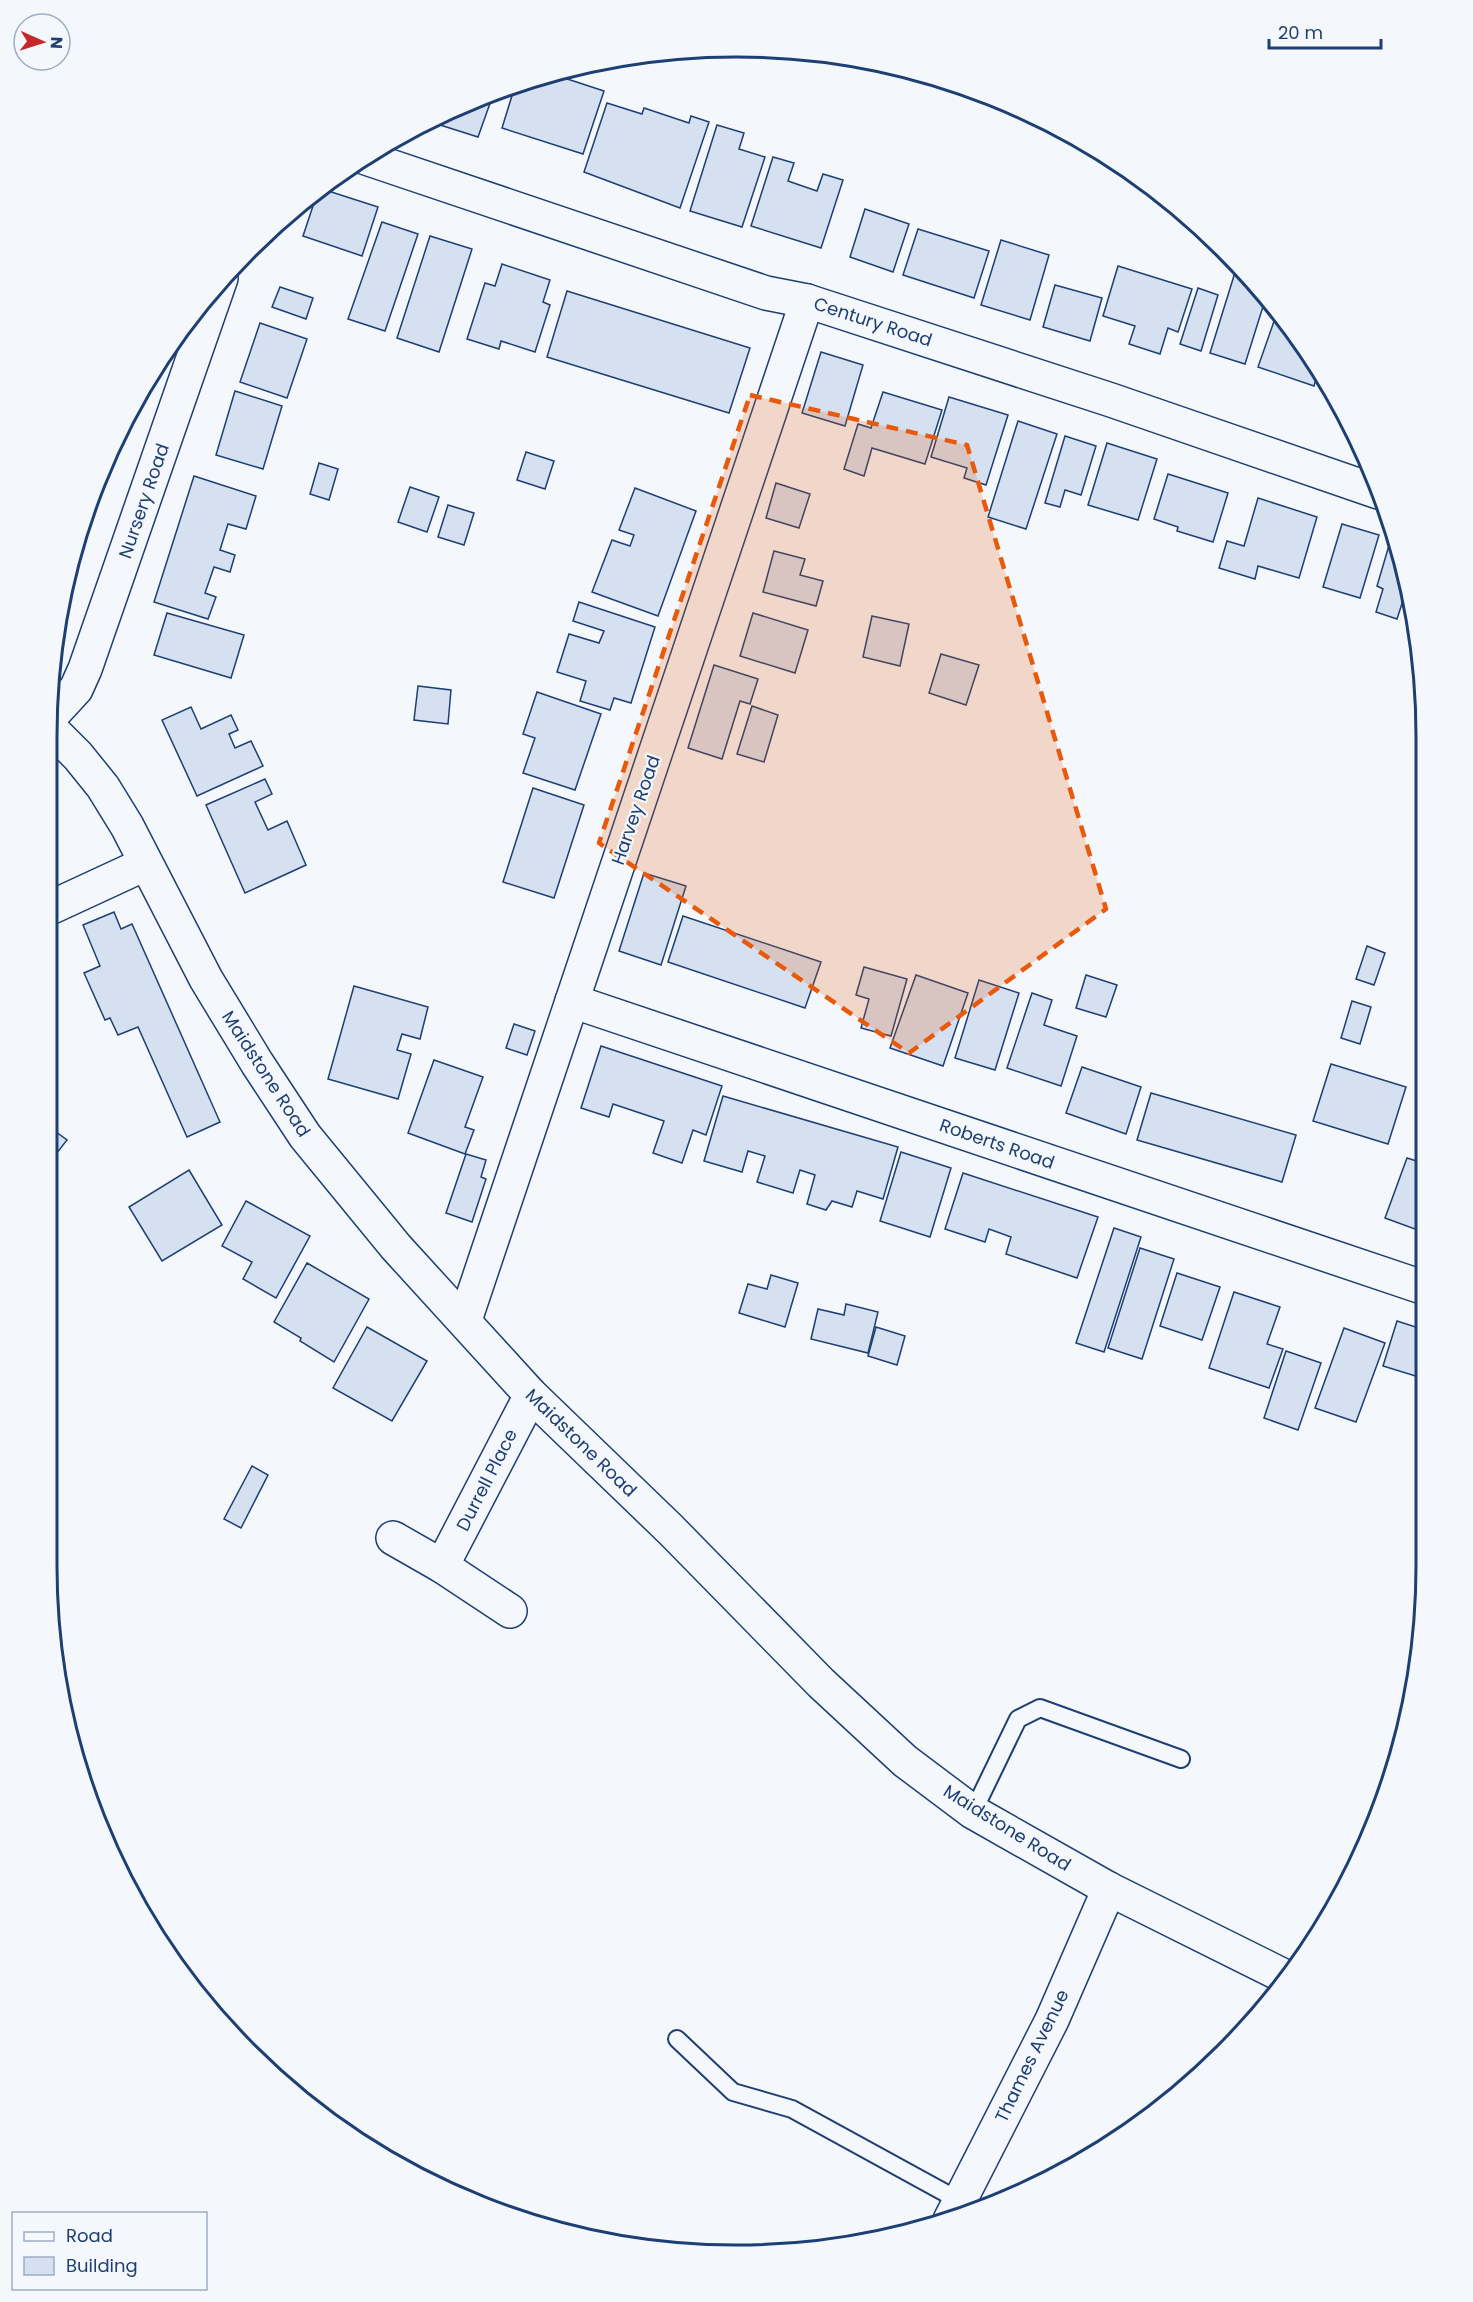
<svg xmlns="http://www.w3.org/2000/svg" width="1473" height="2302" font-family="Poppins,sans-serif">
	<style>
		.building { fill: #d5e0f0; stroke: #1d3f73; stroke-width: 1.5 }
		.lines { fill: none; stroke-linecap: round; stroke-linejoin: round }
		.service-casing { stroke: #1d3f73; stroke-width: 20 }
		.minor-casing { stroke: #1d3f73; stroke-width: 36 }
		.tertiary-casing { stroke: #1d3f73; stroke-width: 36 }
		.service { stroke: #f4f7fb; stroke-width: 16 }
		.minor { stroke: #f4f7fb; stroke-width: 33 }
		.tertiary { stroke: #f4f7fb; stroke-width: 33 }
		.marked { fill: #e8590c; fill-opacity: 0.2; stroke: #e8590c; stroke-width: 4.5; stroke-dasharray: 12 8; stroke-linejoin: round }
		.labels { text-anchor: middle; stroke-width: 4.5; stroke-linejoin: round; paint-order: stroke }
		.street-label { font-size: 18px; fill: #1d3f73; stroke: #f4f7fb }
		.rim { fill: none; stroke: #1d3f73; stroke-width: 3 }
	</style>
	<rect width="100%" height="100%" fill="#f4f7fb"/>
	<g class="building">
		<path d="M 549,73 L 604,91 L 583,154 L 502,128 L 515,86 Z"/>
		<path d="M 493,95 L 478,137 L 437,124 L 439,119 L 434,117 Z"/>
		<path d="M 607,103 L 642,114 L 644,108 L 689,123 L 691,116 L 709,122 L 680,208 L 584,172 Z"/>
		<path d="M 717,125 L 744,133 L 739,149 L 765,157 L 742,227 L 690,211 Z"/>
		<path d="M 773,157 L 794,163 L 788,181 L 817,191 L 823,174 L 843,180 L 821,248 L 751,226 Z"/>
		<path d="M 319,188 L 378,207 L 362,256 L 303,236 Z"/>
		<path d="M 865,209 L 909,224 L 893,272 L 850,257 Z"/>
		<path d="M 382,222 L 418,234 L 385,331 L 348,319 Z"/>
		<path d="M 918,229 L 989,251 L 974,298 L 903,275 Z"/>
		<path d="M 430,236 L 472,249 L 439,352 L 397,338 Z"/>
		<path d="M 1001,240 L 1049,255 L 1030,320 L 981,305 Z"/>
		<path d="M 502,264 L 550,280 L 543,302 L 550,305 L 535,352 L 501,341 L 499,349 L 467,339 L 485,283 L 495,286 Z"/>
		<path d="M 1118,266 L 1192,289 L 1178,332 L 1168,328 L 1160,354 L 1129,344 L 1135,326 L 1103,316 Z"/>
		<path d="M 1237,266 L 1266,297 L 1245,364 L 1210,353 Z"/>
		<path d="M 1055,285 L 1102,298 L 1090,341 L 1043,327 Z"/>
		<path d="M 280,287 L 313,298 L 306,319 L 272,307 Z"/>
		<path d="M 1198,288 L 1218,295 L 1201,351 L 1180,344 Z"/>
		<path d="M 567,291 L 750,348 L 729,413 L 547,357 Z"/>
		<path d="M 1278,310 L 1318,372 L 1314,386 L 1258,367 Z"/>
		<path d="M 260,323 L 307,339 L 287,398 L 240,382 Z"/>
		<path d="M 821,352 L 863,365 L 845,426 L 802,413 Z"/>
		<path d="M 235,391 L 282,406 L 263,469 L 216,455 Z"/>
		<path d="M 883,392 L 942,410 L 925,464 L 872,448 L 864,476 L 844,469 L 858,424 L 871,428 Z"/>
		<path d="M 949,397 L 1008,415 L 986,485 L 964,478 L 967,468 L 931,457 Z"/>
		<path d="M 1018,421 L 1057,434 L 1026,529 L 988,517 Z"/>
		<path d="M 1065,436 L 1096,446 L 1081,495 L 1065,490 L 1060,507 L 1045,503 Z"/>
		<path d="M 1107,443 L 1157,459 L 1138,520 L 1088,505 Z"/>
		<path d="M 526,452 L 554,461 L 545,489 L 517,480 Z"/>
		<path d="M 319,463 L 338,469 L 329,500 L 310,494 Z"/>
		<path d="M 1168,474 L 1228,493 L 1213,542 L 1177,531 L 1178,527 L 1154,519 Z"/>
		<path d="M 194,476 L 256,496 L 246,529 L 228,524 L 220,550 L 235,555 L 230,572 L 214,567 L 205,593 L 216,597 L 208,619 L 154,602 Z"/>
		<path d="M 776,483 L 810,494 L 799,528 L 766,518 Z"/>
		<path d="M 410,487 L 439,497 L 427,532 L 398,522 Z"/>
		<path d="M 635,488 L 696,511 L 658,616 L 592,592 L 612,540 L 630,546 L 634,535 L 619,530 Z"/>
		<path d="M 1258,498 L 1317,517 L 1299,578 L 1258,566 L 1255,579 L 1219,568 L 1227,541 L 1244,546 Z"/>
		<path d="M 448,505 L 474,513 L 464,545 L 438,537 Z"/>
		<path d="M 1342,524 L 1379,535 L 1360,598 L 1323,587 Z"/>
		<path d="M 1390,542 L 1398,544 L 1403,558 L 1408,585 L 1397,619 L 1376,612 L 1383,589 L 1377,586 Z"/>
		<path d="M 774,551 L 805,559 L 800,575 L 823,581 L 816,606 L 763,592 Z"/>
		<path d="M 579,602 L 655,627 L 631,703 L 614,698 L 610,710 L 580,701 L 586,681 L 557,672 L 569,634 L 599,643 L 604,631 L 573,621 Z"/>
		<path d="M 167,613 L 244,635 L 231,678 L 154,655 Z"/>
		<path d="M 753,613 L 808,630 L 795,673 L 740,656 Z"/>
		<path d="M 872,616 L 909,624 L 900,666 L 863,657 Z"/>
		<path d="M 941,654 L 979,665 L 966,705 L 929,693 Z"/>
		<path d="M 714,665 L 758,679 L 750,704 L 740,701 L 722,759 L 688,748 Z"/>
		<path d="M 418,686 L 451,690 L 448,724 L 414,720 Z"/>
		<path d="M 537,692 L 601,714 L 575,790 L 523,773 L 535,738 L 523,734 Z"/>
		<path d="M 752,706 L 778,715 L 764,762 L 737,754 Z"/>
		<path d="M 191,707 L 201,729 L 231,715 L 238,730 L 229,734 L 235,748 L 251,741 L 263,766 L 197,796 L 162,720 Z"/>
		<path d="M 265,779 L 272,794 L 255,802 L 268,830 L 287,821 L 306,865 L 245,893 L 206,805 Z"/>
		<path d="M 533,788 L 584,805 L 554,898 L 503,882 Z"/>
		<path d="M 644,873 L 686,886 L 661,965 L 619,951 Z"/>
		<path d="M 114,912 L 121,929 L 132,924 L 220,1122 L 187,1137 L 138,1027 L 118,1035 L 110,1018 L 105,1020 L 84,973 L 100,966 L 83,925 Z"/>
		<path d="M 683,916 L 821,962 L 805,1008 L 668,962 Z"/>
		<path d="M 1367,946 L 1385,953 L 1374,985 L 1356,979 Z"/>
		<path d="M 864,967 L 907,979 L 891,1036 L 861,1028 L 869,999 L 856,995 Z"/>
		<path d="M 916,975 L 968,993 L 943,1066 L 890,1048 Z"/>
		<path d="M 1086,975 L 1117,985 L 1106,1017 L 1076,1008 Z"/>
		<path d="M 979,980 L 1019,993 L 995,1070 L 955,1058 Z"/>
		<path d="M 354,986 L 428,1007 L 420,1039 L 402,1034 L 397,1050 L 411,1054 L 398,1099 L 328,1079 Z"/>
		<path d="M 1032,993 L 1052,1000 L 1044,1025 L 1077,1036 L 1061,1086 L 1007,1068 Z"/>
		<path d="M 1352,1001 L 1371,1007 L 1360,1044 L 1341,1038 Z"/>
		<path d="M 514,1024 L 535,1031 L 527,1055 L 506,1048 Z"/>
		<path d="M 601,1046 L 722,1086 L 706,1135 L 693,1130 L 682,1163 L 653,1153 L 664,1121 L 613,1104 L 609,1117 L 581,1108 Z"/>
		<path d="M 434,1060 L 483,1077 L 465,1127 L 474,1130 L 465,1154 L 408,1133 Z"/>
		<path d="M 1331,1064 L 1406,1087 L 1388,1144 L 1313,1121 Z"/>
		<path d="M 1082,1067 L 1141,1087 L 1126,1134 L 1066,1113 Z"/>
		<path d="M 1151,1093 L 1296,1135 L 1282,1182 L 1137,1140 Z"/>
		<path d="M 723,1096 L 898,1147 L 883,1199 L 857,1191 L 852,1207 L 832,1201 L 826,1210 L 807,1204 L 815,1175 L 800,1170 L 793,1193 L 757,1182 L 765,1156 L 748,1151 L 742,1172 L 704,1161 Z"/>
		<path d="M 52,1129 L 67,1140 L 53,1158 L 52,1158 Z"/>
		<path d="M 901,1152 L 951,1168 L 930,1237 L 880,1221 Z"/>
		<path d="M 466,1154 L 486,1160 L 481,1177 L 486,1179 L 472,1222 L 446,1213 Z"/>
		<path d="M 1407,1158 L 1423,1163 L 1423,1232 L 1385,1218 Z"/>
		<path d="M 189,1170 L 222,1225 L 162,1261 L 129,1207 Z"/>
		<path d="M 963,1173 L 1098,1217 L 1077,1278 L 1006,1254 L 1011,1237 L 989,1229 L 985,1242 L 945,1229 Z"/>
		<path d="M 246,1201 L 310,1236 L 276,1298 L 243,1279 L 252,1262 L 222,1246 Z"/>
		<path d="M 1114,1228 L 1141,1237 L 1104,1352 L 1076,1343 Z"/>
		<path d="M 1140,1248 L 1174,1259 L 1142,1359 L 1108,1348 Z"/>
		<path d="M 307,1263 L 369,1299 L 334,1362 L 300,1341 L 301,1338 L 274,1322 Z"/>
		<path d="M 1177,1273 L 1220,1287 L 1202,1340 L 1160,1326 Z"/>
		<path d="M 771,1275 L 798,1283 L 785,1327 L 739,1313 L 748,1284 L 767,1289 Z"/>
		<path d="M 1234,1292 L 1280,1307 L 1267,1344 L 1283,1349 L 1269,1388 L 1209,1368 Z"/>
		<path d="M 846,1304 L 878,1312 L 868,1353 L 811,1339 L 818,1309 L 844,1315 Z"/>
		<path d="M 1397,1321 L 1422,1329 L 1422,1378 L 1383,1366 Z"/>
		<path d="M 367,1327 L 427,1361 L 392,1421 L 333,1388 Z"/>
		<path d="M 876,1327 L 905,1336 L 897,1365 L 868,1356 Z"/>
		<path d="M 1344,1328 L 1385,1343 L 1356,1422 L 1315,1408 Z"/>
		<path d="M 1286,1351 L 1321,1363 L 1298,1430 L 1264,1418 Z"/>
		<path d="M 252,1466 L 268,1475 L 241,1528 L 224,1519 Z"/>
	</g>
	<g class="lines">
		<defs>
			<g id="service">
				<path d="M 973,1812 L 1018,1719 L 1040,1708 L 1181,1759"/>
				<path d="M 677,2039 L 733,2092 L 792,2109 L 960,2201"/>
			</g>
			<g id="minor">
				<path d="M 366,158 L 766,293 L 807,301 L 1111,400 L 1378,492"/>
				<path d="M 52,715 L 76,689 L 85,669 L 221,278"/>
				<path d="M 52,907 L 145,864"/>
				<path d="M 572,1001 L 1422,1287"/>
				<path d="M 465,1320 L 807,301"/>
				<path d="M 393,1538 L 442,1566 L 510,1611"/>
				<path d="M 442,1566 L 531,1395"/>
				<path d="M 950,2220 L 1052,2020 L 1109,1889"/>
			</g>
			<path id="tertiary" d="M 52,730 L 78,756 L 103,787 L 127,826 L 206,979 L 257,1063 L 305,1136 L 396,1247 L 531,1395 L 671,1530 L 821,1683 L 905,1761 L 973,1812 L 1109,1889 L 1286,1977"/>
		</defs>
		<use href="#service" class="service-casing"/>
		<use href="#minor" class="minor-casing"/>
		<use href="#tertiary" class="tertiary-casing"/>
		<use href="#service" class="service"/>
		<use href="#minor" class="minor"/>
		<use href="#tertiary" class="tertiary"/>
	</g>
	<path class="marked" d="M 750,395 L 967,445 L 1106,909 L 909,1053 L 599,843 Z"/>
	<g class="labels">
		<g class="street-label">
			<text transform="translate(873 322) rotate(18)" y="6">Century Road</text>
			<text transform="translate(144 501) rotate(-71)" y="6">Nursery Road</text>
			<text transform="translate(636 810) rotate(-71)" y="6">Harvey Road</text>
			<text transform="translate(266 1074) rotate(57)" y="6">Maidstone Road</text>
			<text transform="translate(997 1144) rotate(19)" y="6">Roberts Road</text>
			<text transform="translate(581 1443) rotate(44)" y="6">Maidstone Road</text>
			<text transform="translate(487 1480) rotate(-63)" y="6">Durrell Place</text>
			<text transform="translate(1007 1828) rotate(32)" y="6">Maidstone Road</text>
			<text transform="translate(1032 2056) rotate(-64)" y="6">Thames Avenue</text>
		</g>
	</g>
	<path d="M0 0H1473V2302H0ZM736 57H737A679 679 0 0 1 1416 736V1566A679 679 0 0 1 737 2245H736A679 679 0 0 1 57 1566V736A679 679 0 0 1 736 57Z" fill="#f4f7fb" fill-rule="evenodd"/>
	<path class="rim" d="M736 57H737A679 679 0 0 1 1416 736V1566A679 679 0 0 1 737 2245H736A679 679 0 0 1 57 1566V736A679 679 0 0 1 736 57Z"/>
	<rect x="12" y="2212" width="195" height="78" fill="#f4f7fb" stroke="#9eadc5" stroke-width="1.5"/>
	<rect x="24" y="2232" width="30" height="9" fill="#f4f7fb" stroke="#9eadc5" stroke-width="1.5"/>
	<text x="66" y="2242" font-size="18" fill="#1d3f73">Road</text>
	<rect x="24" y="2257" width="30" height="18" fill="#d5e0f0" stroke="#9eadc5" stroke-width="1.5"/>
	<text x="66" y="2272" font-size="18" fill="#1d3f73">Building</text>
	<g transform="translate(42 42) rotate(93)"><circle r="28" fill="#f4f7fb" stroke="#9eadc5" stroke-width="1.5"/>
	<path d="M0-4.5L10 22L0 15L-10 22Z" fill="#c62828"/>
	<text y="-9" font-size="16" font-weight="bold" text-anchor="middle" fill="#1d3f73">N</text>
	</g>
	<path d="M1269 39v9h112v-9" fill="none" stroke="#1d3f73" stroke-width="3"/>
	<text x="1278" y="39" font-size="18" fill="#1d3f73" stroke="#f4f7fb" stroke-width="4.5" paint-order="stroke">20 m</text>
</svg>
